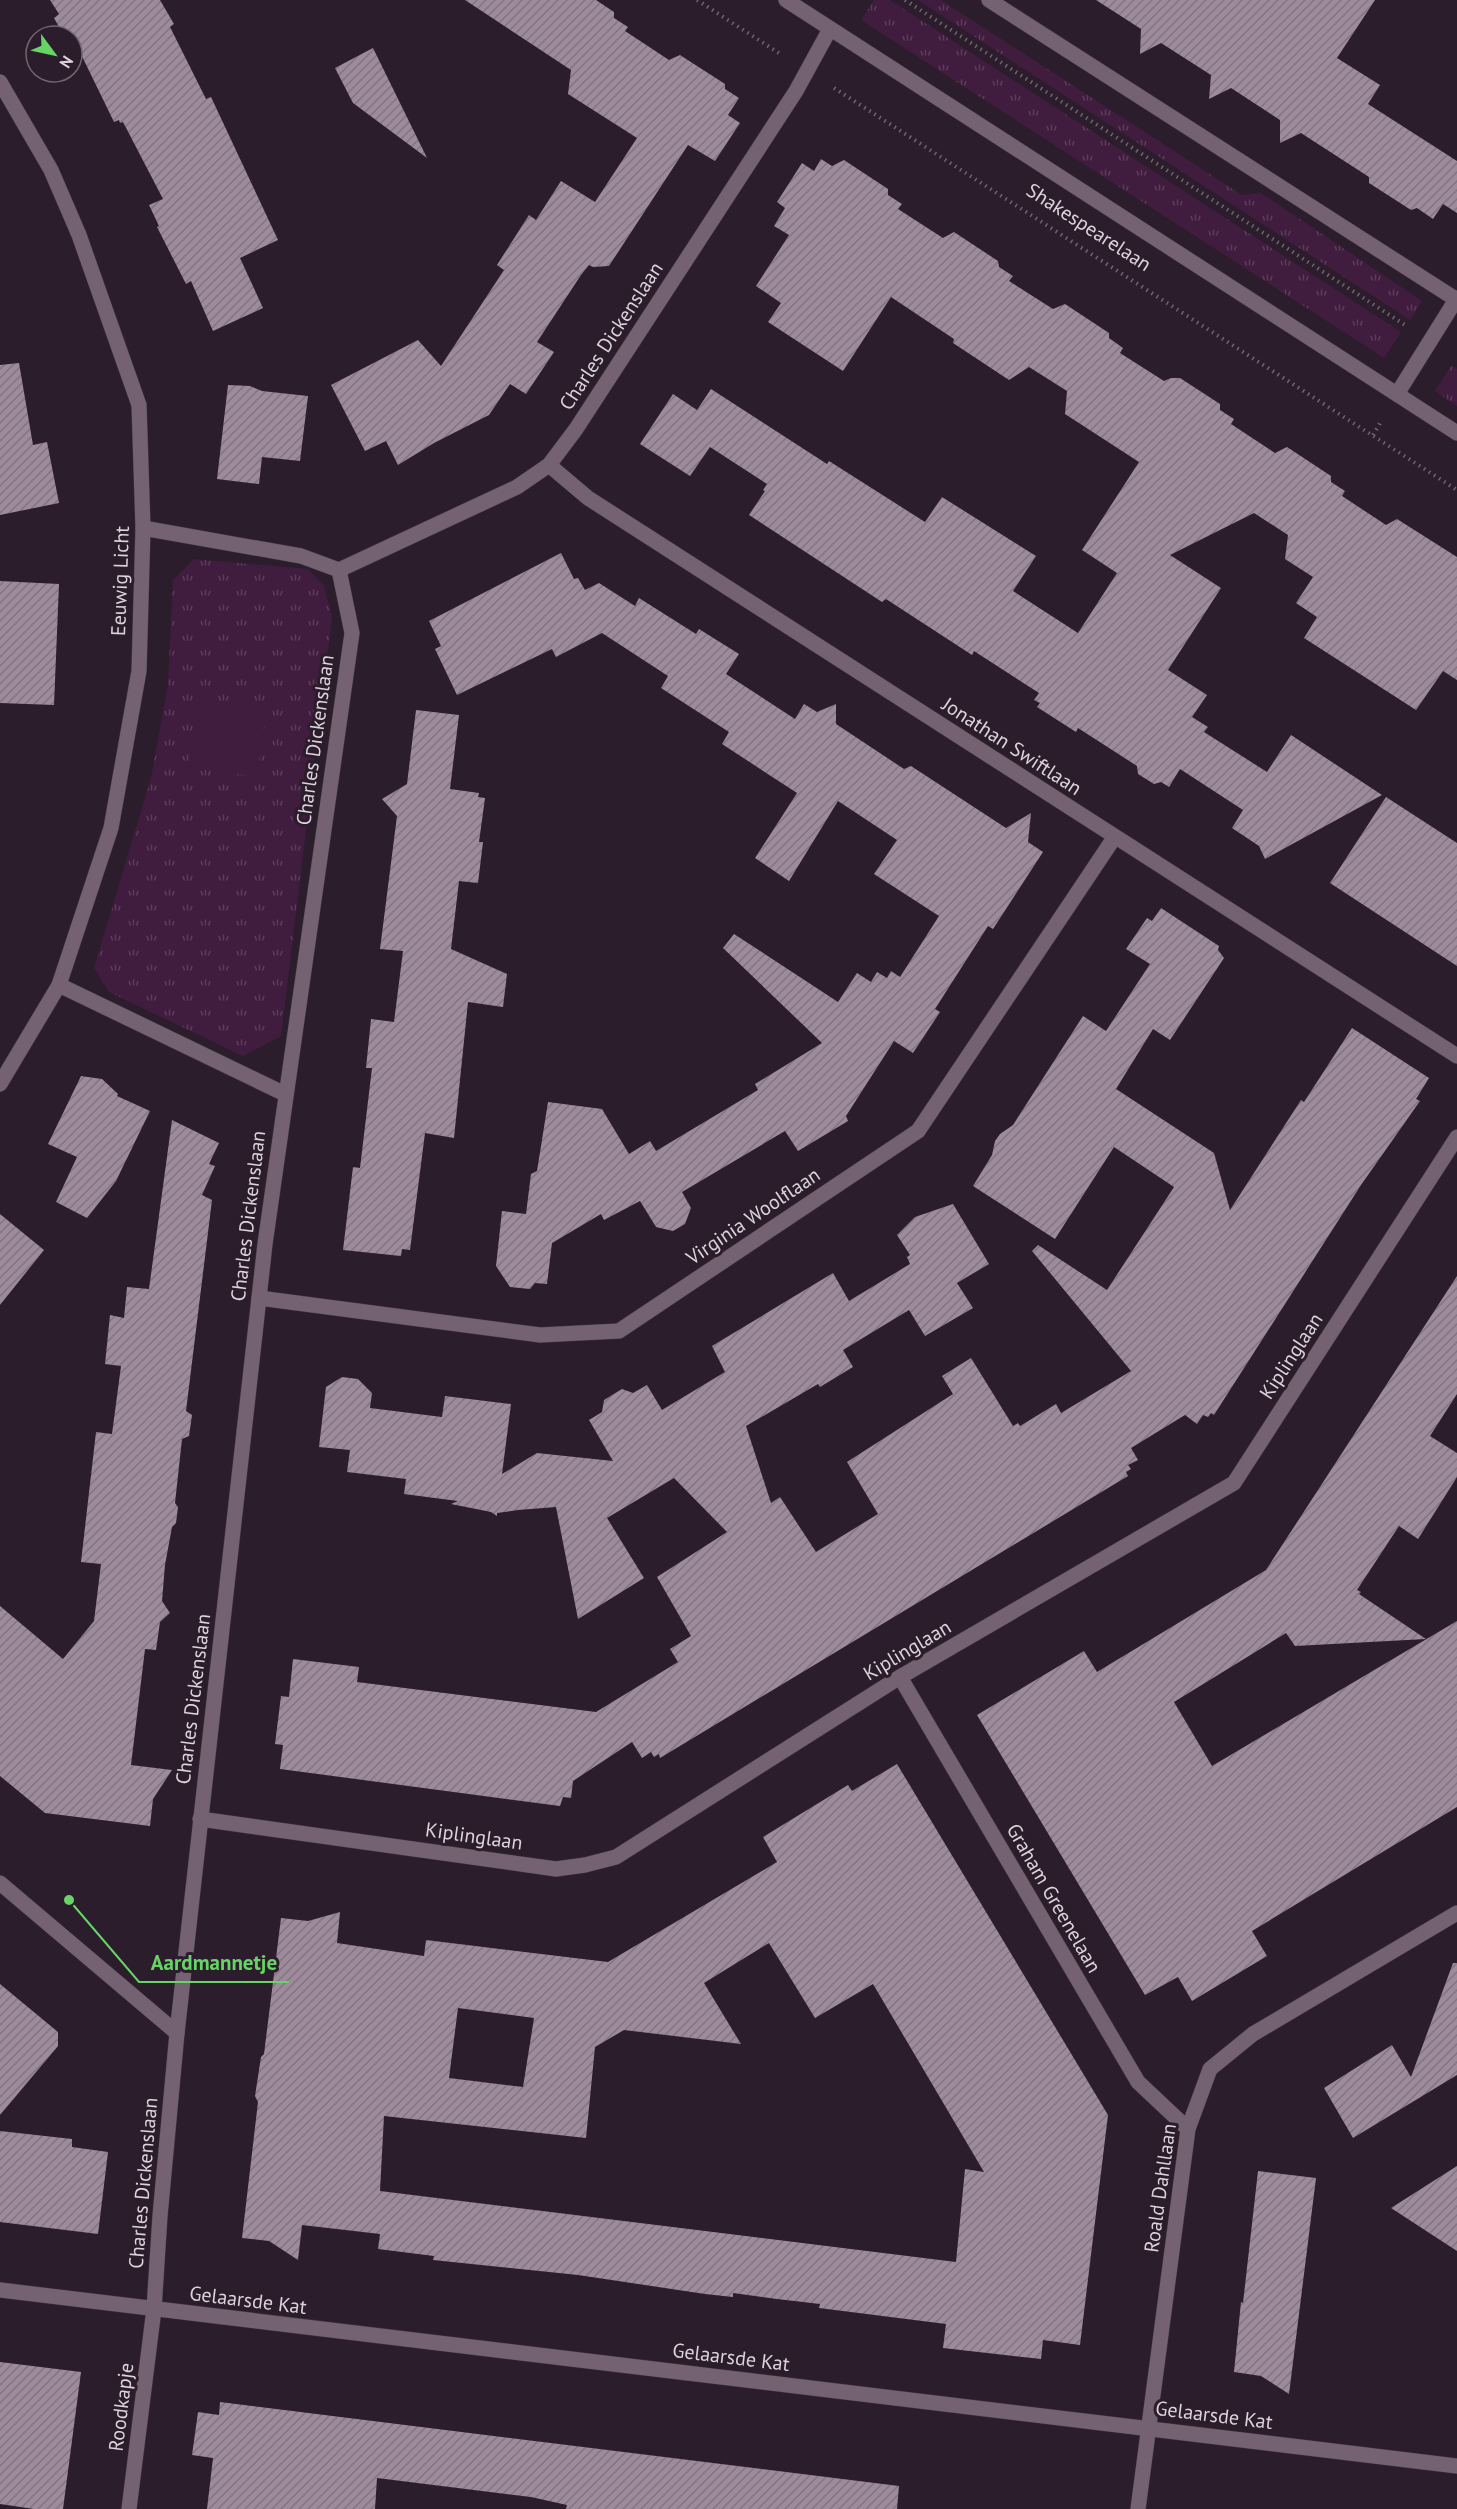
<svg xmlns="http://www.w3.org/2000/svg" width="1457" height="2509" font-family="'PT Sans',sans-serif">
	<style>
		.grass { fill: url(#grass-tufts) }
		.green { fill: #401c3f }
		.building { fill: url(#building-hatch); fill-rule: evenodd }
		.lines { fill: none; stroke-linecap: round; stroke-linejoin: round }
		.street-casing { stroke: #433843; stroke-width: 16 }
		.secondary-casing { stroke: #433843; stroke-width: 16 }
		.path { stroke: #716470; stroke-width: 4; stroke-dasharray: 1.5 4.5; stroke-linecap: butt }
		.street { stroke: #746272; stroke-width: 15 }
		.secondary { stroke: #746272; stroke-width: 15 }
		.labels { text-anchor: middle; stroke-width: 6; stroke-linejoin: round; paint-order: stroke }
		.street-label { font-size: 20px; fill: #ddd3dc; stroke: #2b1d2b }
		.leader { fill: none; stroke: #67d466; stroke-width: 2 }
		.callout-dot { fill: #67d466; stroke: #2b1d2b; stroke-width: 2 }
		.callout-label { font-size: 21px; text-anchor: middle; font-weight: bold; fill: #67d466; stroke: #2b1d2b; stroke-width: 6; stroke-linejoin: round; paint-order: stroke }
	</style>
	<defs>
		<pattern id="grass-tufts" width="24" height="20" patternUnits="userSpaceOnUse" patternTransform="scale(1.5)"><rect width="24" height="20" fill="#401c3f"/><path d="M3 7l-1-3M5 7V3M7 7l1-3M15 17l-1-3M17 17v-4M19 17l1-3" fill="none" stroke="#5b3c5a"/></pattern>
		<pattern id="building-hatch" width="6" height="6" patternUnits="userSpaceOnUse" patternTransform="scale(1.5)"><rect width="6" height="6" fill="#9d8b9c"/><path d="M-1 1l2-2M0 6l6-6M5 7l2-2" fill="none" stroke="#827481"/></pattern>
	</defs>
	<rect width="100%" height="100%" fill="#2b1d2b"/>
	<g class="grass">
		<path d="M 874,0 L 890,0 L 1401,332 L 1384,358 L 861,20 Z"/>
		<path d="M 918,0 L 941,0 L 1242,195 L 1261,193 L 1422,301 L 1410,320 Z"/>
		<path d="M 1451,366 L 1457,369 L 1457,406 L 1435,391 Z"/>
		<path d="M 194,559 L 308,569 L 324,586 L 332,616 L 281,1036 L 243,1056 L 109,992 L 94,968 L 151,778 L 168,684 L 173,580 Z"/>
	</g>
	<path class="green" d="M 198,703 L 266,713 L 257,777 L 189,767 Z"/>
	<g class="building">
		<path d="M 50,0 L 160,0 L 174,24 L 170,27 L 206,99 L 211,97 L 278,240 L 240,258 L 263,308 L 213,331 L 191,281 L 186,284 L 157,227 L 159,226 L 149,205 L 163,199 L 123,122 L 120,123 L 119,120 L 114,122 L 76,44 L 72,46 L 72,36 L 64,36 L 54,18 L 59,14 Z"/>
		<path d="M 465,0 L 596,0 L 614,12 L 614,18 L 628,27 L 625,31 L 669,60 L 680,55 L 725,84 L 725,89 L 739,98 L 728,115 L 740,123 L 715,161 L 688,145 L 609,266 L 593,267 L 589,265 L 581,275 L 537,342 L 554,352 L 526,394 L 510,384 L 489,415 L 434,443 L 398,465 L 386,441 L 365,451 L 331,385 L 418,340 L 441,366 L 504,270 L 497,265 L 529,215 L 536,220 L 561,181 L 595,202 L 637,138 L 568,94 L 571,70 Z"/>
		<path d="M 1096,0 L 1375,0 L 1337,58 L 1380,85 L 1368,104 L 1457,161 L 1457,213 L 1443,204 L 1433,219 L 1417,208 L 1411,210 L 1369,183 L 1369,177 L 1301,133 L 1280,143 L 1280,120 L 1231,88 L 1209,99 L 1211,75 L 1161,43 L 1140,54 L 1141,29 Z"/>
		<path d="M 373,48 L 427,158 L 353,103 L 335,68 Z"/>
		<path d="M 821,159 L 832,166 L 844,160 L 888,189 L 888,195 L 902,204 L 898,209 L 943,238 L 954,232 L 998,261 L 999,267 L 1013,276 L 1009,281 L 1053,309 L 1065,304 L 1109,333 L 1109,338 L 1123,348 L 1120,353 L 1164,381 L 1171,378 L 1180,378 L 1220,404 L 1220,410 L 1234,419 L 1231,424 L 1275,453 L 1287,447 L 1331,476 L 1331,482 L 1345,491 L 1342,496 L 1386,525 L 1397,519 L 1457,557 L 1457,680 L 1443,671 L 1416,710 L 1304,638 L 1317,617 L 1296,603 L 1313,577 L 1285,559 L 1288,535 L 1254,513 L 1170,555 L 1221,588 L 1168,670 L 1207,695 L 1192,717 L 1208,727 L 1204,732 L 1267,772 L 1291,735 L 1382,795 L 1265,859 L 1259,846 L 1232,828 L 1243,810 L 1180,769 L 1169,787 L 1161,782 L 1154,784 L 1138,774 L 1137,766 L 1078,728 L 1076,732 L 1037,707 L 1040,703 L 1034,700 L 1039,693 L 974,651 L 972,655 L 886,599 L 882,602 L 749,515 L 765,491 L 763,490 L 767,484 L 710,447 L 690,476 L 640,444 L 673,394 L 697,410 L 711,389 L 827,464 L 829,461 L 925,522 L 942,497 L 1036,556 L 1013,591 L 1078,633 L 1117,573 L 1082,550 L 1139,462 L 1065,414 L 1067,391 L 1029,367 L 1009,380 L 953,343 L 954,339 L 891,297 L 843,371 L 768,322 L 781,303 L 756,286 L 789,235 L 774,226 L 785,208 L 777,202 L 802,163 L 814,171 Z"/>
		<path d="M 19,363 L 33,445 L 47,442 L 59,503 L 0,515 L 0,365 Z"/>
		<path d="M 228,385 L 250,386 L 262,391 L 308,396 L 300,461 L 262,457 L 259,484 L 217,479 Z"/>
		<path d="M 561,553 L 574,579 L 578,578 L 585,590 L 599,583 L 635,606 L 639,598 L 696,634 L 699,629 L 739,654 L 726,674 L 795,719 L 804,704 L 817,712 L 836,704 L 836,724 L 904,769 L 911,766 L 1006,828 L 1031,813 L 1028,842 L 1043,852 L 993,929 L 988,926 L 935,1009 L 940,1012 L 913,1053 L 894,1041 L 846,1116 L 848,1121 L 798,1151 L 785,1131 L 682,1192 L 691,1208 L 685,1224 L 673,1231 L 656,1227 L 640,1201 L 604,1220 L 601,1214 L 552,1243 L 547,1284 L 535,1283 L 530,1289 L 510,1287 L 496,1266 L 502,1211 L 526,1214 L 531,1174 L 537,1171 L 548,1102 L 602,1109 L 629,1154 L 650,1141 L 656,1151 L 758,1090 L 755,1084 L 822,1043 L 723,948 L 734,934 L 838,1002 L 857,973 L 871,982 L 877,972 L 887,978 L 891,971 L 900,977 L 939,916 L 874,874 L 897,840 L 838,801 L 789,881 L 755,858 L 797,793 L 722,744 L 729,732 L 661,688 L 668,676 L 602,633 L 556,657 L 552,649 L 457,695 L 435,649 L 441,646 L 429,621 Z"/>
		<path d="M 0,581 L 59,584 L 54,705 L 0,703 Z"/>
		<path d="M 416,710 L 459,715 L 450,789 L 479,793 L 478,797 L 485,798 L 479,842 L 483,842 L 478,883 L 459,881 L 451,949 L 507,974 L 503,1007 L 468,1002 L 454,1138 L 425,1133 L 410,1250 L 402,1249 L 401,1256 L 343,1250 L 353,1167 L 360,1168 L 372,1068 L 366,1068 L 371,1019 L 394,1022 L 403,951 L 380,949 L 397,816 L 382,799 L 407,784 Z"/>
		<path d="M 1386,797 L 1457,843 L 1457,966 L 1330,883 Z"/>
		<path d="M 1161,908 L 1219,946 L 1218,950 L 1224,958 L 1170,1040 L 1153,1029 L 1116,1089 L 1214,1153 L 1230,1210 L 1301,1100 L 1304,1102 L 1352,1028 L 1429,1078 L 1416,1099 L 1420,1101 L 1361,1185 L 1214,1415 L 1211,1413 L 1208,1417 L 1203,1415 L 1197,1424 L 1185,1415 L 1131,1448 L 1138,1460 L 1128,1465 L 1131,1469 L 1126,1472 L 1128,1476 L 660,1758 L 659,1754 L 654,1757 L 651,1752 L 642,1758 L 632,1742 L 573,1781 L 571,1798 L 563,1797 L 560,1806 L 280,1769 L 283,1745 L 275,1744 L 281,1696 L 289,1697 L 293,1659 L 359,1667 L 357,1682 L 596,1712 L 678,1662 L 670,1649 L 691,1636 L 657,1577 L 727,1532 L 674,1478 L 607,1518 L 644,1578 L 578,1619 L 556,1507 L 518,1510 L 497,1513 L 497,1516 L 491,1512 L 451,1504 L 458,1501 L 404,1494 L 406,1479 L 347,1472 L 350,1450 L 319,1447 L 326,1387 L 342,1377 L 358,1379 L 372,1393 L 370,1408 L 442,1417 L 445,1396 L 511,1404 L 502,1474 L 537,1453 L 613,1461 L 589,1420 L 602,1412 L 604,1400 L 622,1389 L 633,1393 L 647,1385 L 662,1410 L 725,1372 L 712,1346 L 833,1273 L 849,1301 L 910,1264 L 907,1257 L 910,1255 L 897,1235 L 915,1217 L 953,1204 L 989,1264 L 957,1283 L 973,1308 L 925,1336 L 909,1310 L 843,1350 L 853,1367 L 820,1387 L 818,1384 L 746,1426 L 771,1503 L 780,1497 L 816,1552 L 878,1514 L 847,1462 L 953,1394 L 942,1376 L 971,1358 L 1013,1426 L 1018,1423 L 1020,1426 L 1056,1404 L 1061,1413 L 1131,1371 L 1032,1251 L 1038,1245 L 1107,1290 L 1174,1187 L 1114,1147 L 1055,1239 L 973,1186 L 992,1155 L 995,1141 L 1000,1134 L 1013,1125 L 1083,1016 L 1106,1031 L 1150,964 L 1126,949 L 1147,918 L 1152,921 Z"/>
		<path d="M 81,1076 L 102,1079 L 118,1094 L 117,1096 L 150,1111 L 116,1181 L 87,1218 L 56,1202 L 77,1157 L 48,1144 Z"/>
		<path d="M 172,1120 L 219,1143 L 209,1164 L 215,1166 L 202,1195 L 212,1200 L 186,1411 L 192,1415 L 189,1436 L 182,1439 L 175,1503 L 178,1507 L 176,1523 L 172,1527 L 165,1565 L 162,1601 L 170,1613 L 160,1622 L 156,1650 L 145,1649 L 131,1765 L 172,1770 L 153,1799 L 150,1826 L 45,1813 L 0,1776 L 0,1606 L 63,1659 L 94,1621 L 101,1564 L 81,1562 L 96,1432 L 112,1434 L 121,1366 L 105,1364 L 110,1315 L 124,1318 L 127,1287 L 149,1289 Z"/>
		<path d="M 0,1214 L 44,1250 L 0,1305 Z"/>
		<path d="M 1457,1276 L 1457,1394 L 1430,1436 L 1457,1453 L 1457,1477 L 1418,1539 L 1399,1526 L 1357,1590 L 1361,1592 L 1359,1594 L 1426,1639 L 1295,1646 L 1286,1633 L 1174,1702 L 1212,1766 L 1457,1621 L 1457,1807 L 1252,1931 L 1267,1956 L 1192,2001 L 1178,1977 L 1145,1995 L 977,1715 L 1084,1651 L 1097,1672 L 1266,1570 Z"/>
		<path d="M 897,1764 L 1108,2115 L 1080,2345 L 1043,2340 L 1041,2359 L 943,2348 L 946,2324 L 819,2308 L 820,2304 L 777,2299 L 733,2293 L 733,2297 L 705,2294 L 578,2275 L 433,2260 L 434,2256 L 378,2249 L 380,2234 L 302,2225 L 298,2260 L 269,2241 L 242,2238 L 258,2102 L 255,2096 L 261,2057 L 264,2054 L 281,1918 L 308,1921 L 340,1912 L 337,1943 L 424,1956 L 426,1940 L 608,1962 L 777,1862 L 763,1837 L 848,1785 L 852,1791 ZM 769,1943 L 815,2018 L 873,1984 L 984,2172 L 965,2169 L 956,2262 L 380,2191 L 384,2116 L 586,2138 L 595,2047 L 624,2030 L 741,2044 L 704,1983 ZM 458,2008 L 534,2018 L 523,2087 L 449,2078 Z"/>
		<path d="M 1453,1963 L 1457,1963 L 1457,2075 L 1353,2138 L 1324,2088 L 1392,2045 L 1411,2077 Z"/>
		<path d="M 0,1984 L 58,2032 L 58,2046 L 0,2115 Z"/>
		<path d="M 0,2131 L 72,2139 L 72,2147 L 108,2152 L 98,2234 L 0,2222 Z"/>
		<path d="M 1457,2166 L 1457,2251 L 1391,2208 Z"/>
		<path d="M 1258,2171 L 1316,2178 L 1289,2394 L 1261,2376 L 1234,2372 L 1241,2302 L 1243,2303 Z"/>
		<path d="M 0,2362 L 81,2372 L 63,2509 L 34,2509 L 0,2504 Z"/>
		<path d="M 220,2402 L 899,2486 L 897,2509 L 566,2509 L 567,2505 L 531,2497 L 377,2478 L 375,2509 L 207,2509 L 213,2458 L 192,2455 L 198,2412 L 219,2415 Z"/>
	</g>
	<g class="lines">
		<defs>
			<g id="street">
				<path d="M 989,0 L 1457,300"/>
				<path d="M 0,82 L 51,170 L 79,235 L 139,405 L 143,528 L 139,671 L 111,828 L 59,985 L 0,1084"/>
				<path d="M 1397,394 L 1457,298"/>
				<path d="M 549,465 L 588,498 L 1457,1056"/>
				<path d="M 143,528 L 301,556 L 339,570 L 517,487 L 549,465 L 576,429 L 796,91 L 830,29"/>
				<path d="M 59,985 L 285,1094"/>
				<path d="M 259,1298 L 540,1335 L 619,1331 L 918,1131 L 1114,838"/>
				<path d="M 900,1677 L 1138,2082 L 1188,2129"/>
				<path d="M 200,1819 L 556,1869 L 585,1865 L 616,1857 L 900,1677 L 1234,1483 L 1457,1137"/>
				<path d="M 0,1883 L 177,2033"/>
				<path d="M 0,2290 L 1457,2466"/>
				<path d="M 129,2509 L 154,2309 L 160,2216 L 177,2033 L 265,1244 L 352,633 L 339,570"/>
				<path d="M 1138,2509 L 1188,2129 L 1210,2069 L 1253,2034 L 1457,1913"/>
			</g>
			<path id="secondary" d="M 786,0 L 1457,433"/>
		</defs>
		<use href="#street" class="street-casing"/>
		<use href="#secondary" class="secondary-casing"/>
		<g class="path">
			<path d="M 697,0 L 782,55"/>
			<path d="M 905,0 L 1405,325"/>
			<path d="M 834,88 L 1457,490"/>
			<path d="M 1373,435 L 1382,420"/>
		</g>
		<use href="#street" class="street"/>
		<use href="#secondary" class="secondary"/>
	</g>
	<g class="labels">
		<g class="street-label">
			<text transform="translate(1089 227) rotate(33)" y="7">Shakespearelaan</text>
			<text transform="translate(611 336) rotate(-57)" y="7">Charles Dickenslaan</text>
			<text transform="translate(120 581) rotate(-88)" y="7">Eeuwig Licht</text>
			<text transform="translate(315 740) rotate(-82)" y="7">Charles Dickenslaan</text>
			<text transform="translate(1012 746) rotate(33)" y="7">Jonathan Swiftlaan</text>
			<text transform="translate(248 1216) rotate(-83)" y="7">Charles Dickenslaan</text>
			<text transform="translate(753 1216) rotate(-34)" y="7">Virginia Woolflaan</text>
			<text transform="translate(1291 1356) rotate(-57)" y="7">Kiplinglaan</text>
			<text transform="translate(907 1650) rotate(-31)" y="7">Kiplinglaan</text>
			<text transform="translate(193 1699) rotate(-83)" y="7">Charles Dickenslaan</text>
			<text transform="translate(474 1836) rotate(8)" y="7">Kiplinglaan</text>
			<text transform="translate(1054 1898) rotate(60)" y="7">Graham Greenelaan</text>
			<text transform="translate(143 2183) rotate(-85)" y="7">Charles Dickenslaan</text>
			<text transform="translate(1160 2188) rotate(-82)" y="7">Roald Dahllaan</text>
			<text transform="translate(248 2300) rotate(7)" y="7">Gelaarsde Kat</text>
			<text transform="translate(731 2357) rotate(7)" y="7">Gelaarsde Kat</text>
			<text transform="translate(121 2407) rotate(-83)" y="7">Roodkapje</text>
			<text transform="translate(1214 2415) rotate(7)" y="7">Gelaarsde Kat</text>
		</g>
	</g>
	<path class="leader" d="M69 1900L139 1982H289"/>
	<circle class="callout-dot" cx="69" cy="1900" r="6"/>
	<g class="callout-label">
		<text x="214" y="1970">Aardmannetje</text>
	</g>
	<g transform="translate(54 54) rotate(123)"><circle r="28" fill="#2b1d2b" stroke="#726672" stroke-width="1.5"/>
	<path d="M0-4.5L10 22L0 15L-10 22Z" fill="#67d466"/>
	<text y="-9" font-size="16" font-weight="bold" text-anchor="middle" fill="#ddd3dc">N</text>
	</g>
</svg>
